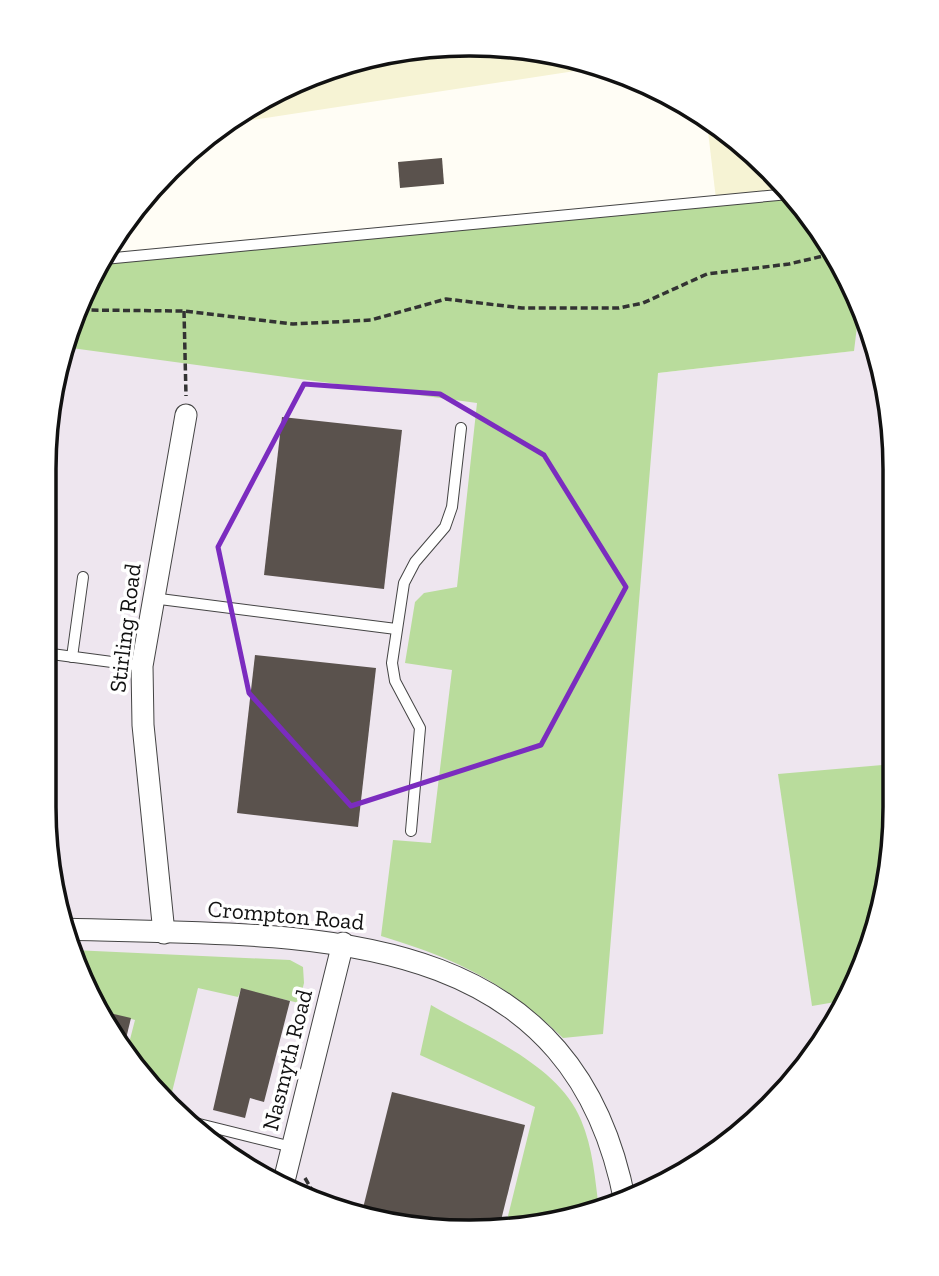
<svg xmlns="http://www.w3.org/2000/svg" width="939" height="1276" font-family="'Zilla Slab',serif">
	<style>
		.industrial { fill: #eee6ef }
		.farmland { fill: #f6f3d4 }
		.forest { fill: #b9dc9c }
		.building { fill: #5a524d }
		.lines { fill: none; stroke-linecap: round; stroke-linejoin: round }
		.service-casing { stroke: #444; stroke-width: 12 }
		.minor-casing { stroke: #444; stroke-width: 23 }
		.path { stroke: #333; stroke-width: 3.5; stroke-dasharray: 7 3.5; stroke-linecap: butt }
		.service { stroke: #fff; stroke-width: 10 }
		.minor { stroke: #fff; stroke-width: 21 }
		.marked { fill: none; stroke: #7b2cbf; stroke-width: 5; stroke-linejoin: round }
		.labels { text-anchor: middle; stroke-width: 7; stroke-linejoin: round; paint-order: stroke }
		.street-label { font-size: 23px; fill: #111; stroke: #fff }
		.rim { fill: none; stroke: #111; stroke-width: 3.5 }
	</style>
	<rect width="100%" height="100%" fill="#fffdf5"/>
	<path class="industrial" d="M 860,302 L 892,414 L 894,835 L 873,943 L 838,1019 L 729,1144 L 632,1200 L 525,1229 L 387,1224 L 282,1189 L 189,1127 L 115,1043 L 58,917 L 44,807 L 44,469 L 58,360 L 64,347 L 658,373 L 853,351 Z"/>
	<g class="farmland">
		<path d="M 525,47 L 588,69 L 226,124 L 359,58 Z"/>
		<path d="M 707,123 L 804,208 L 718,216 Z"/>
	</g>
	<g class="forest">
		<path d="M 789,194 L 807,210 L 860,302 L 854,351 L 658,373 L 603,1034 L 563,1038 C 505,982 457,959 381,936 L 393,840 L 431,843 L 452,670 L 405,663 L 415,602 L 424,593 L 457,587 L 477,403 L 64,347 L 104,259 Z"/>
		<path d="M 894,764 L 894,835 L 873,943 L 847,1000 L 812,1006 L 778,774 Z"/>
		<path d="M 73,950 L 290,960 L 303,967 L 304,983 L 299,1003 L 241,989 L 238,997 L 198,988 L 169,1104 L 126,1055 L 135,1020 L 101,1011 Z"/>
		<path d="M 431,1005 C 481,1034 558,1064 581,1120 C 593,1148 595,1179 599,1209 L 525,1229 L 505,1228 L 535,1107 L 420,1055 Z"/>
	</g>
	<g class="building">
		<path d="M 442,158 L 444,184 L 400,188 L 398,162 Z"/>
		<path d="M 282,417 L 402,430 L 384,589 L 264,575 Z"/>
		<path d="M 255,655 L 376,668 L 358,827 L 237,813 Z"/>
		<path d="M 241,988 L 290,1001 L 264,1102 L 250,1098 L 245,1118 L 213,1110 Z"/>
		<path d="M 101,1011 L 131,1018 L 123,1051 L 115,1043 Z"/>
		<path d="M 392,1092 L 525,1125 L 499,1228 L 387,1224 L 361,1216 Z"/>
		<path d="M 220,1147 L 250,1155 L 247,1165 Z"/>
	</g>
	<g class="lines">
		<defs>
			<g id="service">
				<path d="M 104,259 L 789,194"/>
				<path d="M 152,598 L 396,629"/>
				<path d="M 44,653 L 142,666"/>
				<path d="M 72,657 L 83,577"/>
				<path d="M 411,831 L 420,728 L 395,681 L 392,663 L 404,583 L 415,562 L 445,527 L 452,507 L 461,428"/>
				<path d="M 183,1120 L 292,1147"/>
			</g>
			<g id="minor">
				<path d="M 64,929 C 293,937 570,913 625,1202"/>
				<path d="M 164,933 L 143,725 L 142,666 L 186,415"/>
				<path d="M 282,1189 L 343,943"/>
			</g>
		</defs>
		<use href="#service" class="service-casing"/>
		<use href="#minor" class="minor-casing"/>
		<g class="path">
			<path d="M 81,310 L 184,311 L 293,324 L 371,320 L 446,299 L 522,308 L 619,308 L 643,303 L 707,274 L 789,264 L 832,254"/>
			<path d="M 184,311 L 186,396"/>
			<path d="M 305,1178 L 316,1197 L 337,1202"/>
		</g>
		<use href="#service" class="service"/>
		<use href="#minor" class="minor"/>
	</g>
	<path class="marked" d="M 304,384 L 440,394 L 544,455 L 626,587 L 541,745 L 351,806 L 249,693 L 218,547 Z"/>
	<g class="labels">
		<g class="street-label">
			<text transform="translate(125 628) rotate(-83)" y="8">Stirling Road</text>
			<text transform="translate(286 915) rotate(5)" y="8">Crompton Road</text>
			<text transform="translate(287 1060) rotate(-76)" y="8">Nasmyth Road</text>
		</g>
	</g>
	<path d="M0 0H939V1276H0ZM469 56H470A413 413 0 0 1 883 469V807A413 413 0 0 1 470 1220H469A413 413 0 0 1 56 807V469A413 413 0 0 1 469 56Z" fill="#fff" fill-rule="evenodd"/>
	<path class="rim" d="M469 56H470A413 413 0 0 1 883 469V807A413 413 0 0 1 470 1220H469A413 413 0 0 1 56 807V469A413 413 0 0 1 469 56Z"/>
</svg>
